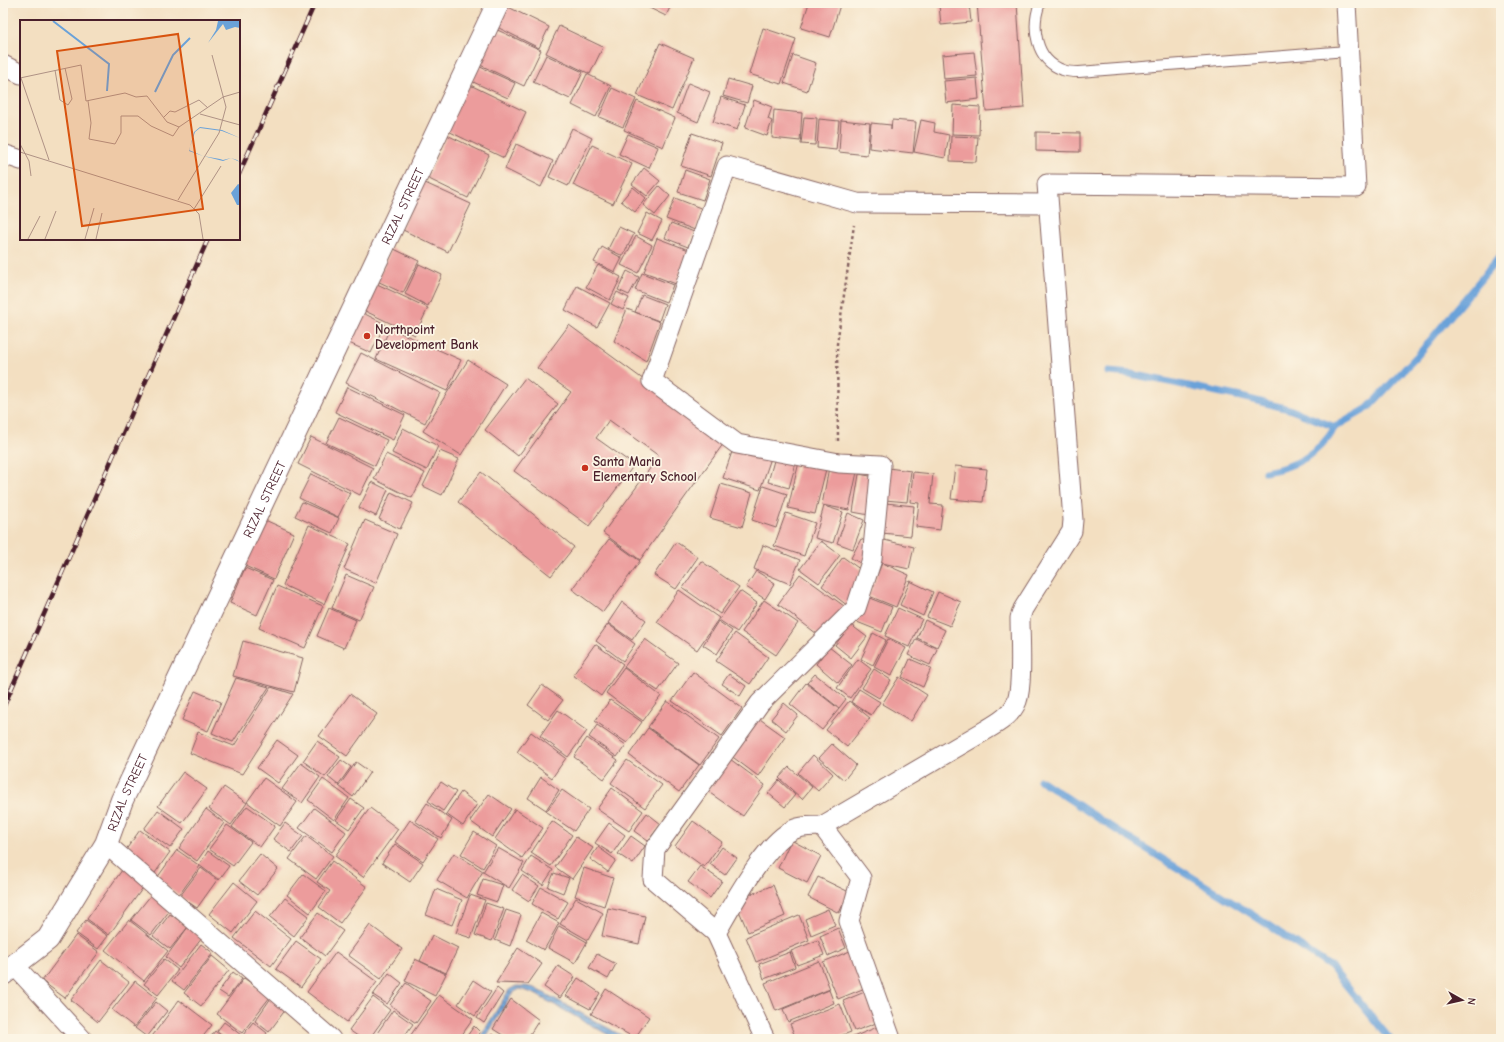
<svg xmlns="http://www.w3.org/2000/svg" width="1504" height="1042" font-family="'Comic Neue',sans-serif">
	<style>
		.water { fill: url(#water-rules); stroke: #5a6082 }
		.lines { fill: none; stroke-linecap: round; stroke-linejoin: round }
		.stream { stroke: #6aa2d9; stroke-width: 7 }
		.building { fill: #ec9c9c }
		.lane-casing { stroke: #856260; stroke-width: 12 }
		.street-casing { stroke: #856260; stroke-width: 21 }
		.secondary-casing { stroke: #856260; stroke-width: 24 }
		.path { stroke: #856260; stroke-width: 2.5; stroke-dasharray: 3 3; stroke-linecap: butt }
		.lane { stroke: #fff; stroke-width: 10 }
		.street { stroke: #fff; stroke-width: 19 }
		.secondary { stroke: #fff; stroke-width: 22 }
		.rail-casing { stroke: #4a1f2b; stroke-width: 4.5 }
		.rail { stroke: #fcf5e5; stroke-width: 3; stroke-dasharray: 9; stroke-linecap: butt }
		.poi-dot { fill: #c8321e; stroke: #fcf5e5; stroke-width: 1.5 }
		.labels { text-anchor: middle; stroke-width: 3.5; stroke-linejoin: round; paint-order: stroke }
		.street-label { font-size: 13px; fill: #4a1f2b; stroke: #fcf5e5 }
		.poi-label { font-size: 13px; font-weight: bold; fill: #4a1f2b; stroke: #fcf5e5; text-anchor: start }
		.inset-river { fill: none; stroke: #6aa2d9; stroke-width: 2 }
		.inset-road { fill: none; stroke: #af9285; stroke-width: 1 }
		.view { fill: #d8530f; fill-opacity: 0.15; stroke: #d8530f; stroke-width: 2 }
		.inset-edge { fill: none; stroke: #4a1f2b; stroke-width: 2 }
	</style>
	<defs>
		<pattern id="water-rules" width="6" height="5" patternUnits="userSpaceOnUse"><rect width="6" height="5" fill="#6aa2d9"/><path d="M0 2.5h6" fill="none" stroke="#5983b0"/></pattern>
	</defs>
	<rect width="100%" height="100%" fill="#fcf5e5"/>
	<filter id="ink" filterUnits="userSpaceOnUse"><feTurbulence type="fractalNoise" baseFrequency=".025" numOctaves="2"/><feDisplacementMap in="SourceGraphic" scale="8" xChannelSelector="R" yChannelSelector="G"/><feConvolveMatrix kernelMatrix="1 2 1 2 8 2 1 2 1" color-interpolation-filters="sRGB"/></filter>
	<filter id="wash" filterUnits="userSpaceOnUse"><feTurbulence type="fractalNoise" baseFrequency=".012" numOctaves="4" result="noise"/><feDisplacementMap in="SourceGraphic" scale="16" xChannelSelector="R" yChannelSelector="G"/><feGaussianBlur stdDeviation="0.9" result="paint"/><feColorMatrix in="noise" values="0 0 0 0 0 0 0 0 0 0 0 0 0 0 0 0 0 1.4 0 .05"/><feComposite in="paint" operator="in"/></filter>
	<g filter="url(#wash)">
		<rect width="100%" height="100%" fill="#f3dfc1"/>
		<path class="water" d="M 516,986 L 526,986 L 535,988 L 628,1039 L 616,1039 L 533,993 L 520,989 L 512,993 L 485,1039 L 479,1039 L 509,990 Z"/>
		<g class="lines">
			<g class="stream">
				<path d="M 1108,372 L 1131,374 L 1241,397 L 1289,409 L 1335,427 L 1368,408 L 1418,355 L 1501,255"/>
				<path d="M 1265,472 C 1296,467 1319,454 1335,427"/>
				<path d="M 1040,780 L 1113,828 L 1253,915 L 1331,967 L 1390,1039"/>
			</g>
		</g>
		<g id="blocks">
			<g class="building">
				<path d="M 639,3 L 672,3 L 666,16 Z"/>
				<path d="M 809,3 L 833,3 L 840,5 L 830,37 L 801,28 Z"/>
				<path d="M 954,3 L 969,3 L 971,22 L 941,25 L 939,5 Z"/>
				<path d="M 977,3 L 1017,3 L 1024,108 L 986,111 Z"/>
				<path d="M 502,4 L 549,27 L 539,48 L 493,25 Z"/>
				<path d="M 559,26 L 603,47 L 590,74 L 546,53 Z"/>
				<path d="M 491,27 L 541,50 L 524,86 L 474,62 Z"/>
				<path d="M 763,28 L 796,39 L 781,84 L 749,74 Z"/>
				<path d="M 660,43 L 694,58 L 672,110 L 637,95 Z"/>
				<path d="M 974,52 L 977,76 L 944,79 L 942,55 Z"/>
				<path d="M 546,55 L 583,72 L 570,99 L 533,82 Z"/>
				<path d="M 793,55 L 816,63 L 807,91 L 784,83 Z"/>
				<path d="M 478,66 L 515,83 L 508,98 L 471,81 Z"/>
				<path d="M 587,74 L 611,86 L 596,117 L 572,105 Z"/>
				<path d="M 977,78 L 979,99 L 946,103 L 944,81 Z"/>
				<path d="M 728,79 L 752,86 L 747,103 L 723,96 Z"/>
				<path d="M 466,83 L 526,112 L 504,158 L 444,129 Z"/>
				<path d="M 688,83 L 710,92 L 698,122 L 677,113 Z"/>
				<path d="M 612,88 L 636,99 L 623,127 L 599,117 Z"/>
				<path d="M 721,97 L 745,105 L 737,130 L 713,122 Z"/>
				<path d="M 754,100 L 772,107 L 768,119 L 772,121 L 767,136 L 745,128 Z"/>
				<path d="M 637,101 L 675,118 L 663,147 L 624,130 Z"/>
				<path d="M 953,105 L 980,107 L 979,135 L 952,134 Z"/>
				<path d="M 774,110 L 802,113 L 800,141 L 772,138 Z"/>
				<path d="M 804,117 L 817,118 L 815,145 L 801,144 Z"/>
				<path d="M 819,119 L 839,121 L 836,150 L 817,148 Z"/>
				<path d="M 841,120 L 870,123 L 867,155 L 839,152 Z"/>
				<path d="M 892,120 L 916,122 L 913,153 L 869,148 L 871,123 L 891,125 L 891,130 Z"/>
				<path d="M 921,120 L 935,123 L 934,132 L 949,135 L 945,158 L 914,152 Z"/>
				<path d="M 572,128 L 592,138 L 568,186 L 549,177 Z"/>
				<path d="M 1036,132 L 1080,133 L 1080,152 L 1036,151 Z"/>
				<path d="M 692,133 L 722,143 L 711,176 L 681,166 Z"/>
				<path d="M 628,134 L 658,147 L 649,168 L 619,154 Z"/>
				<path d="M 447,135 L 489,155 L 468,198 L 427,178 Z"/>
				<path d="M 951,136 L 978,137 L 976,162 L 950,161 Z"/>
				<path d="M 516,144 L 553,161 L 541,187 L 505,169 Z"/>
				<path d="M 592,145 L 632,164 L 613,204 L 573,185 Z"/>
				<path d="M 644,168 L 660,181 L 647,196 L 632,184 Z"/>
				<path d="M 685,170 L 710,179 L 703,200 L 678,192 Z"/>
				<path d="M 423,182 L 471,204 L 448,252 L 401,229 Z"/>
				<path d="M 659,186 L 670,196 L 655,215 L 643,205 Z"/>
				<path d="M 633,187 L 646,198 L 635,212 L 621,201 Z"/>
				<path d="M 675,198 L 703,209 L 695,230 L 666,219 Z"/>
				<path d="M 647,213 L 662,221 L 652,240 L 637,233 Z"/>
				<path d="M 671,223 L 694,232 L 688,247 L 665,238 Z"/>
				<path d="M 619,227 L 634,234 L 623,256 L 608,249 Z"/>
				<path d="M 636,236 L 652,245 L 638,273 L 621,265 Z"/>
				<path d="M 657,238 L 689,250 L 676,284 L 644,272 Z"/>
				<path d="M 602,247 L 622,258 L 615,272 L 594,262 Z"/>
				<path d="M 392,248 L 419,261 L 403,293 L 377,281 Z"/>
				<path d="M 419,264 L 442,275 L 428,306 L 405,294 Z"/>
				<path d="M 598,265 L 621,277 L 610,300 L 586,287 Z"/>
				<path d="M 627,271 L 639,277 L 629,295 L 618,290 Z"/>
				<path d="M 642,273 L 673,285 L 666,302 L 635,290 Z"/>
				<path d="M 375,283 L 428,308 L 415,335 L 363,310 Z"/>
				<path d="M 577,286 L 610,303 L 597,327 L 565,310 Z"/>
				<path d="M 617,292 L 629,298 L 623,310 L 611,304 Z"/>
				<path d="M 642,295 L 665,304 L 659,321 L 635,312 Z"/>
				<path d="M 627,309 L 660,322 L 646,361 L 614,341 Z"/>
				<path d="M 363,313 L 385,324 L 371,353 L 349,343 Z"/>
				<path d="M 569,325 L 726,440 L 640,560 L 603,533 L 659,456 L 609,420 L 596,438 L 634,465 L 589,526 L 514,471 L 571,392 L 537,368 Z"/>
				<path d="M 390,328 L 461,360 L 447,391 L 376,359 Z"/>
				<path d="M 361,353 L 440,393 L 425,423 L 346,383 Z"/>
				<path d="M 468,360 L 506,384 L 461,455 L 423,431 Z"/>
				<path d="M 525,378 L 558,404 L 518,456 L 485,430 Z"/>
				<path d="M 347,387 L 405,415 L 393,440 L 335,412 Z"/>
				<path d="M 339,417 L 387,440 L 375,466 L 326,443 Z"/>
				<path d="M 403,428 L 438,446 L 427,470 L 392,453 Z"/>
				<path d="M 311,437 L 373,468 L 360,495 L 298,464 Z"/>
				<path d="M 734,446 L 771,458 L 760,490 L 723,478 Z"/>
				<path d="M 440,451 L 459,459 L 442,495 L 423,486 Z"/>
				<path d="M 386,454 L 425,473 L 412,498 L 374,479 Z"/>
				<path d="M 775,457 L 796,463 L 789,488 L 768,482 Z"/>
				<path d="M 799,462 L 826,469 L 815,514 L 788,508 Z"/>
				<path d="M 955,466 L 987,469 L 983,502 L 951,499 Z"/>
				<path d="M 829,467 L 857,472 L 849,510 L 822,505 Z"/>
				<path d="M 888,468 L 911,471 L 907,502 L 885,500 Z"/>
				<path d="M 481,472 L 574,547 L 551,576 L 458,502 Z"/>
				<path d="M 913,472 L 933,474 L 930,504 L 943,505 L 940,530 L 916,527 L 919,503 L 910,502 Z"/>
				<path d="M 311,474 L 350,493 L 338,517 L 299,498 Z"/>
				<path d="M 859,474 L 875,477 L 869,515 L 853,512 Z"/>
				<path d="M 372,482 L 388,490 L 376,516 L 359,508 Z"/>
				<path d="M 721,484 L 752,493 L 742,527 L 710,518 Z"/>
				<path d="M 763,486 L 787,494 L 776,528 L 752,520 Z"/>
				<path d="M 391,492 L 413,503 L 400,529 L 379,519 Z"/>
				<path d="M 302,502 L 339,518 L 332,533 L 295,516 Z"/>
				<path d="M 886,503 L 914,506 L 911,536 L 882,533 Z"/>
				<path d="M 824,506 L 843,512 L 833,543 L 815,538 Z"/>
				<path d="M 786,513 L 815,523 L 804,556 L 774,546 Z"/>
				<path d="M 848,513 L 864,520 L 853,549 L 837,543 Z"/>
				<path d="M 265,520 L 294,533 L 274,579 L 245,566 Z"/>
				<path d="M 365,520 L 397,534 L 376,583 L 344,569 Z"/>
				<path d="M 309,525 L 350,544 L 324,604 L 283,585 Z"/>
				<path d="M 609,539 L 640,561 L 603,612 L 572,589 Z"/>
				<path d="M 861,539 L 872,545 L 862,564 L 851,558 Z"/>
				<path d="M 884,540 L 914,547 L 909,569 L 878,562 Z"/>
				<path d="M 821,541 L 840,555 L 819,583 L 800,569 Z"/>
				<path d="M 676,542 L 698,557 L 676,589 L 654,575 Z"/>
				<path d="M 763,545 L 800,560 L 790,584 L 754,569 Z"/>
				<path d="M 843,557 L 861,570 L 848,606 L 822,586 Z"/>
				<path d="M 701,561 L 739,587 L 720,614 L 683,588 Z"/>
				<path d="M 882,563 L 909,575 L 896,607 L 869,596 Z"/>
				<path d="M 245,568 L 273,580 L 257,615 L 230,603 Z"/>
				<path d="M 756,571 L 775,583 L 765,599 L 746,587 Z"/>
				<path d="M 800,574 L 844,606 L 821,637 L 778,604 Z"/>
				<path d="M 346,575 L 374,587 L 359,620 L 332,608 Z"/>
				<path d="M 910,581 L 933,592 L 923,616 L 900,605 Z"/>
				<path d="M 277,586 L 323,606 L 305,648 L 259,628 Z"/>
				<path d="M 679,590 L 719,618 L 697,650 L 657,622 Z"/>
				<path d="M 740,591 L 757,603 L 737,632 L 719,620 Z"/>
				<path d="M 938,592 L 961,602 L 950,626 L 927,617 Z"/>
				<path d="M 867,597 L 892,607 L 882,632 L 857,622 Z"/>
				<path d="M 764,600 L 798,623 L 776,655 L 742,632 Z"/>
				<path d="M 622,602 L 646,620 L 632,640 L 608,623 Z"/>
				<path d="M 329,608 L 356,620 L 344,648 L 317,636 Z"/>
				<path d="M 898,608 L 922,619 L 909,647 L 885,636 Z"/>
				<path d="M 925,620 L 945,630 L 937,647 L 917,638 Z"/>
				<path d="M 718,621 L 732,631 L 717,654 L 703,645 Z"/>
				<path d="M 608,624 L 635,644 L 623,661 L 596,641 Z"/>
				<path d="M 851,625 L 867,637 L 851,658 L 835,645 Z"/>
				<path d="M 735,633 L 768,657 L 750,684 L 716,661 Z"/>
				<path d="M 873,633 L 886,640 L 873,665 L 861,659 Z"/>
				<path d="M 645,639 L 678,663 L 658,691 L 624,667 Z"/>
				<path d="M 888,639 L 906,648 L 891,676 L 874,667 Z"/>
				<path d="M 916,639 L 937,649 L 930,665 L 908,655 Z"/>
				<path d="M 243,641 L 303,658 L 294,692 L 233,676 Z"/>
				<path d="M 595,644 L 623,664 L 601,696 L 573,675 Z"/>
				<path d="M 829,647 L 852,665 L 838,683 L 816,664 Z"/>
				<path d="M 858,659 L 871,669 L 850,698 L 837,688 Z"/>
				<path d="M 910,659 L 931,668 L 923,687 L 902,677 Z"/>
				<path d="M 624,668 L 661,696 L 643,721 L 606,693 Z"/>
				<path d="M 874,669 L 891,680 L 879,698 L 862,688 Z"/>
				<path d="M 693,672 L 742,708 L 722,736 L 672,701 Z"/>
				<path d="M 729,674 L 746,686 L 740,696 L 722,684 Z"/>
				<path d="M 815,674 L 846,699 L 839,708 L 807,683 Z"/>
				<path d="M 899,677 L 927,695 L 911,721 L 882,704 Z"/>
				<path d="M 236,678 L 269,687 L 233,742 L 212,733 Z"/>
				<path d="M 806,683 L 839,709 L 822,730 L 790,704 Z"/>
				<path d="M 542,685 L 563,700 L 548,720 L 528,705 Z"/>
				<path d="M 271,687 L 293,694 L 242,774 L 190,753 L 198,732 L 234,746 Z"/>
				<path d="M 859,689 L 880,702 L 871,715 L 851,702 Z"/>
				<path d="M 195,691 L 221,702 L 208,731 L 182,720 Z"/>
				<path d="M 350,694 L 377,714 L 347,756 L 319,736 Z"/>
				<path d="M 610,700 L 642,722 L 627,743 L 595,721 Z"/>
				<path d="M 667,701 L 719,739 L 700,765 L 648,727 Z"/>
				<path d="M 849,701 L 870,718 L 847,747 L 826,730 Z"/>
				<path d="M 784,703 L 798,715 L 786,731 L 771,719 Z"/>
				<path d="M 558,710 L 587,731 L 568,757 L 540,736 Z"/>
				<path d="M 757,717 L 785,737 L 758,776 L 730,755 Z"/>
				<path d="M 597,725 L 626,745 L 617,757 L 589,737 Z"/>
				<path d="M 648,728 L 699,765 L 679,792 L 629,755 Z"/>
				<path d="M 531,732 L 566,758 L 552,778 L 517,752 Z"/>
				<path d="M 587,738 L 618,760 L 604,779 L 574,757 Z"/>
				<path d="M 277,740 L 298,755 L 278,783 L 257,768 Z"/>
				<path d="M 317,741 L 340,757 L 325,777 L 303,761 Z"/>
				<path d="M 832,744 L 856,765 L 844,780 L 819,758 Z"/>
				<path d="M 813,755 L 833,774 L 818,791 L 798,773 Z"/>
				<path d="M 730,759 L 765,785 L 743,816 L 707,791 Z"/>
				<path d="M 341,760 L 351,767 L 338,785 L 328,777 Z"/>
				<path d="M 627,760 L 662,785 L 645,808 L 611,783 Z"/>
				<path d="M 356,762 L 370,772 L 353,797 L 339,786 Z"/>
				<path d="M 301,763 L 320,777 L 302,803 L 282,789 Z"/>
				<path d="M 789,767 L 812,787 L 802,799 L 779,778 Z"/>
				<path d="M 183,772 L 207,789 L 182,823 L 158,806 Z"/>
				<path d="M 541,777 L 559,790 L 546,810 L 528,798 Z"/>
				<path d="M 264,778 L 297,802 L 280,826 L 247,802 Z"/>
				<path d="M 323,779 L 349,798 L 334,820 L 308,800 Z"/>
				<path d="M 779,780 L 795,795 L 785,807 L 768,793 Z"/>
				<path d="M 441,782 L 456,792 L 443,811 L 428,801 Z"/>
				<path d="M 224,787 L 247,803 L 231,825 L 209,809 Z"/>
				<path d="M 612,788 L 643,811 L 629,831 L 597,809 Z"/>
				<path d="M 562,790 L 589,809 L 574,831 L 546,812 Z"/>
				<path d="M 461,792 L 477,804 L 463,826 L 446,814 Z"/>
				<path d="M 489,794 L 511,809 L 492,837 L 470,821 Z"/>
				<path d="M 351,799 L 364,808 L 349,829 L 336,820 Z"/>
				<path d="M 427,803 L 452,820 L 441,838 L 415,821 Z"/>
				<path d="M 247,806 L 275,826 L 260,847 L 232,827 Z"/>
				<path d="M 314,808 L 346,832 L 332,852 L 299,828 Z"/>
				<path d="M 370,808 L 398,829 L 363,877 L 335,856 Z"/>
				<path d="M 206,809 L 224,823 L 197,861 L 179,848 Z"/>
				<path d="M 515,809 L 543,828 L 522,858 L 495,839 Z"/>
				<path d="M 158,810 L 184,829 L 170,848 L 144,829 Z"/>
				<path d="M 647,813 L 661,824 L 648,841 L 634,831 Z"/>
				<path d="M 410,820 L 438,839 L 423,861 L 395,842 Z"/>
				<path d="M 552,821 L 572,835 L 551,866 L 531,853 Z"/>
				<path d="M 693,821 L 722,842 L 704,867 L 675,846 Z"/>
				<path d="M 285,823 L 303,836 L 291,852 L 273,839 Z"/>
				<path d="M 609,823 L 625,835 L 612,854 L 595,843 Z"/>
				<path d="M 227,825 L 251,842 L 233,866 L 209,849 Z"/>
				<path d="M 140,830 L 170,852 L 155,873 L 125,851 Z"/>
				<path d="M 474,832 L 496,846 L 483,868 L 461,854 Z"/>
				<path d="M 306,836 L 333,856 L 316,879 L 289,859 Z"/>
				<path d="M 631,836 L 645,846 L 633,864 L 618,854 Z"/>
				<path d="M 576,837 L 593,848 L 572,879 L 555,867 Z"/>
				<path d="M 791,840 L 821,856 L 807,883 L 778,868 Z"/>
				<path d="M 395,844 L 423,863 L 410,882 L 382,863 Z"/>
				<path d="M 598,847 L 616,860 L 608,872 L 590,859 Z"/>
				<path d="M 722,847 L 737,858 L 725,875 L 710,864 Z"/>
				<path d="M 498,848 L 524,863 L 509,888 L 483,872 Z"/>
				<path d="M 177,850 L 200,866 L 179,895 L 157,878 Z"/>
				<path d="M 208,851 L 229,866 L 219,880 L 199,865 Z"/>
				<path d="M 454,853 L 483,871 L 467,898 L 437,880 Z"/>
				<path d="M 260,854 L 278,869 L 257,895 L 239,881 Z"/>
				<path d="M 531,856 L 553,870 L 543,885 L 522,871 Z"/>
				<path d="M 332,861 L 367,887 L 340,923 L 319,907 L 330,891 L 317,882 Z"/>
				<path d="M 125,866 L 147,882 L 109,935 L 87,919 Z"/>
				<path d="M 700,866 L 722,881 L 710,898 L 688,882 Z"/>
				<path d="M 201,868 L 217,880 L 197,908 L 180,896 Z"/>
				<path d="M 584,868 L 613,878 L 604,906 L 575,896 Z"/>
				<path d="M 554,873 L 569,878 L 563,893 L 548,887 Z"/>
				<path d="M 303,874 L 326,891 L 310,913 L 287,895 Z"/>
				<path d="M 522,875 L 539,886 L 529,901 L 512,890 Z"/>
				<path d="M 818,877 L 849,892 L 839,913 L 808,897 Z"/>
				<path d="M 483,879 L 503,885 L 497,902 L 477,895 Z"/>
				<path d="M 234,882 L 257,901 L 233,933 L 209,914 Z"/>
				<path d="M 773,885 L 785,916 L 748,932 L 735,901 Z"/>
				<path d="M 541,887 L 568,902 L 558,919 L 532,904 Z"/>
				<path d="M 436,889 L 462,900 L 452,925 L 426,915 Z"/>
				<path d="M 151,895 L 170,910 L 151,935 L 131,920 Z"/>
				<path d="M 470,895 L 485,900 L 471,938 L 456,933 Z"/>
				<path d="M 285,898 L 309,916 L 294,936 L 270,917 Z"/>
				<path d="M 576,898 L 603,913 L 588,940 L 560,924 Z"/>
				<path d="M 486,903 L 504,909 L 492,941 L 475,935 Z"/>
				<path d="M 608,908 L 645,916 L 639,944 L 602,936 Z"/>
				<path d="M 828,909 L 835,925 L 811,935 L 805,919 Z"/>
				<path d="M 506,910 L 521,915 L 510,946 L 495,940 Z"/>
				<path d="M 255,911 L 291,939 L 271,966 L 234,938 Z"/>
				<path d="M 318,913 L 343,931 L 325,956 L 300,937 Z"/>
				<path d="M 541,913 L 559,923 L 544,950 L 526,940 Z"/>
				<path d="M 170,914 L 188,927 L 170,949 L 153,936 Z"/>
				<path d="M 799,915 L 809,940 L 756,962 L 746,937 Z"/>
				<path d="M 86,920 L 108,936 L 98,949 L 76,933 Z"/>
				<path d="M 129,920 L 168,951 L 144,981 L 105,950 Z"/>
				<path d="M 370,925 L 402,949 L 381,979 L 348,955 Z"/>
				<path d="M 559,926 L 587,942 L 575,963 L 548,948 Z"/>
				<path d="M 188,927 L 202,938 L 179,968 L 166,957 Z"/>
				<path d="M 838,928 L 846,948 L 828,956 L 820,936 Z"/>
				<path d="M 76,935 L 99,952 L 65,998 L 42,981 Z"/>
				<path d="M 432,935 L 458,948 L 446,973 L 420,961 Z"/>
				<path d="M 818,940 L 824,955 L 797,965 L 791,951 Z"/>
				<path d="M 296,941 L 321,959 L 301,987 L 276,969 Z"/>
				<path d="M 201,944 L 213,953 L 184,990 L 172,981 Z"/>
				<path d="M 518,948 L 542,964 L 528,984 L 496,983 Z"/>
				<path d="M 850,951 L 865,988 L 838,999 L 823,962 Z"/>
				<path d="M 336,952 L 377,982 L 347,1022 L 307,992 Z"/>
				<path d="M 790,952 L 795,967 L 764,979 L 759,964 Z"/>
				<path d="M 597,954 L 616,964 L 608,979 L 589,968 Z"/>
				<path d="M 212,956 L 229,970 L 201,1006 L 184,993 Z"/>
				<path d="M 164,959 L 178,970 L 158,995 L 144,984 Z"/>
				<path d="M 415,959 L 446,974 L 435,996 L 405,981 Z"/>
				<path d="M 101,960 L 129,982 L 98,1022 L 71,1000 Z"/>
				<path d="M 819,961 L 830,989 L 776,1011 L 765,983 Z"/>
				<path d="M 558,966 L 575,977 L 560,998 L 544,987 Z"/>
				<path d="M 233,972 L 242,979 L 228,997 L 219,991 Z"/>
				<path d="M 389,973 L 402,983 L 387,1004 L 373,995 Z"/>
				<path d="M 244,978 L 270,997 L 242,1033 L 217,1014 Z"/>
				<path d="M 578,978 L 600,993 L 590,1009 L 566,996 Z"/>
				<path d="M 473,980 L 491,992 L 475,1016 L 458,1004 Z"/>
				<path d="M 135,981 L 157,998 L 134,1027 L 112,1010 Z"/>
				<path d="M 406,983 L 431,1001 L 416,1023 L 390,1005 Z"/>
				<path d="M 497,988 L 503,993 L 484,1023 L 477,1018 Z"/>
				<path d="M 606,989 L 649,1017 L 635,1038 L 591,1014 Z"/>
				<path d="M 829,990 L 834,1003 L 788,1022 L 783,1009 Z"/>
				<path d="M 867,991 L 879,1022 L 855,1031 L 843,1001 Z"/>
				<path d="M 439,995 L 473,1019 L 459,1039 L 408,1039 Z"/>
				<path d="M 373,997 L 390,1010 L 369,1039 L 362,1039 L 349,1030 Z"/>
				<path d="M 271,998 L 286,1009 L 269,1032 L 255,1021 Z"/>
				<path d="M 511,999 L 539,1020 L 527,1039 L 509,1039 L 493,1029 Z"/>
				<path d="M 179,1000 L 212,1025 L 201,1039 L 150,1039 Z"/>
				<path d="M 156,1002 L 167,1011 L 147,1037 L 135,1028 Z"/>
				<path d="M 840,1004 L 851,1032 L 832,1039 L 796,1039 L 790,1024 Z"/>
				<path d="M 393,1010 L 413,1024 L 402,1039 L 373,1039 Z"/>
				<path d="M 224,1022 L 241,1035 L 238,1039 L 228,1039 L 217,1031 Z"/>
				<path d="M 253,1022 L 267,1033 L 263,1039 L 240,1039 Z"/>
				<path d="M 474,1026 L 480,1032 L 477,1039 L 465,1039 Z"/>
				<path d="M 880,1026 L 885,1039 L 854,1039 L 853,1037 Z"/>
				<path d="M 215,1031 L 225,1039 L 209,1039 Z"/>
				<path d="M 492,1034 L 497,1039 L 489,1039 Z"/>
				<path d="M 848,1036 L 849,1039 L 840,1039 Z"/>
			</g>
		</g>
	</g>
	<g filter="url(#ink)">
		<use href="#blocks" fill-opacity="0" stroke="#856260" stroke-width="1"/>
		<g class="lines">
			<defs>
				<path id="lane" d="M 1040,3 C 1031,27 1035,60 1063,70 C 1068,72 1074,72 1079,72 L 1347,51"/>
				<g id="street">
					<path d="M 3,65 L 21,74"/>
					<path d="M 3,154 L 21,160"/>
					<path d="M 822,826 L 861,878 L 849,921 L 891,1039"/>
					<path d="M 106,844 L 331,1039"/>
					<path d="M 716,933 C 732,906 768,836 798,828 C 805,826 815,826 822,826 L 986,730 C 998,723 1012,715 1017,701 C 1023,685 1020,637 1020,618 L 1023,609 L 1072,531 L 1073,520 L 1047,184 L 1356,187 L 1346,3"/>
					<path d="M 15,966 L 82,1039"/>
					<path d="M 765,1039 L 716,933 L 653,879 L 655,849 L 760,703 L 856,608 L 872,559 L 881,465 L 839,463 L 737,444 L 652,381 L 727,166 L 857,203 L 1047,204"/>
				</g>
				<g id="secondary">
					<path id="s1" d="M 3,974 L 48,939 L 106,844 L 122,800 L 498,3"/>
				</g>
			</defs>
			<use href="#lane" class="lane-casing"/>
			<use href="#street" class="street-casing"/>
			<use href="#secondary" class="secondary-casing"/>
			<path class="path" d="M 838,441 L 837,344 L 854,225"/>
			<use href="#lane" class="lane"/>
			<use href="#street" class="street"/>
			<use href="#secondary" class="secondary"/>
			<defs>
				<g id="rail">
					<path d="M 239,174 L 315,3"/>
					<path d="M 3,708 L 208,239"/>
				</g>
			</defs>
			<use href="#rail" class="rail-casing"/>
			<use href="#rail" class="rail"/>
		</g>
	</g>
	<g class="poi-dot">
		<circle cx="367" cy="336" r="4"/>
		<circle cx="585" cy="468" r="4"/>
	</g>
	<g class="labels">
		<g class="street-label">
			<text dy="5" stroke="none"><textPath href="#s1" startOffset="872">RIZAL STREET</textPath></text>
			<text dy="5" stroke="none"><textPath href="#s1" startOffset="548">RIZAL STREET</textPath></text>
			<text dy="5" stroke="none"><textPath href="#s1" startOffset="224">RIZAL STREET</textPath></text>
		</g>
		<g class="poi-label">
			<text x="375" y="334">Northpoint<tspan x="375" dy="15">Development Bank</tspan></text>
			<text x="593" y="466">Santa Maria<tspan x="593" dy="15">Elementary School</tspan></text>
		</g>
	</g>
	<g transform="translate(20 20)">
		<rect width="220" height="220" fill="#f3dfc1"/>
		<path d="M 198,1 L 220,1 L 220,8 L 215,7 L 206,10 L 203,4 L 188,23 L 196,10 ZM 180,107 L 202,110 L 220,118 L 202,111 L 180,108 L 175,112 L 169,130 L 183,136 L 200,139 L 203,140 L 211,138 L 217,140 L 220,142 L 211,138 L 203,141 L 183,136 L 169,131 L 174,112 ZM 218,164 L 220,165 L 220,185 L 217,185 L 211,173 Z" fill="#6aa2d9"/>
		<path class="inset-river" d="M 33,1 L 89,44 L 87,71M 135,72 L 153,35 L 170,18"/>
		<path class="inset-road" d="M 35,50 L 40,80 L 48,85 L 52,79 L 45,48M 0,58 L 61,45 L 66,81 L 105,73 L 116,77 L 127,76 L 147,102 L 159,107M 1,58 L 29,140M 68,81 L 71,103 L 69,119 L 95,124 L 101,113 L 101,96 L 118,96 L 131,106 L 153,116 L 159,107 L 203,77 L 220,72M 180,94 L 220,105M 144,97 L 150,91 L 155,92 L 179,80 L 188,88M 0,124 L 9,141 L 11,156M 0,132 L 170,185 L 179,194 L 183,219M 158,180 L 199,113 L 206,87 L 192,35M 174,189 L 201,146M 8,219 L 20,196M 25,219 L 36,191M 65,219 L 74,188M 76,219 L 82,193"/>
		<path class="view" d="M 158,14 L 183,189 L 62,206 L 37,31 Z"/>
		<rect width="220" height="220" class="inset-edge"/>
	</g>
	<rect width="1504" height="1042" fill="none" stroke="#fcf5e5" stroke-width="16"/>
	<g transform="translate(1462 1000) rotate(98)" stroke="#fcf5e5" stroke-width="3" paint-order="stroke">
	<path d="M0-3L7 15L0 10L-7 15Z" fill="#4a1f2b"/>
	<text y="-6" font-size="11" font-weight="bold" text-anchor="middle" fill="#4a1f2b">N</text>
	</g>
</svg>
